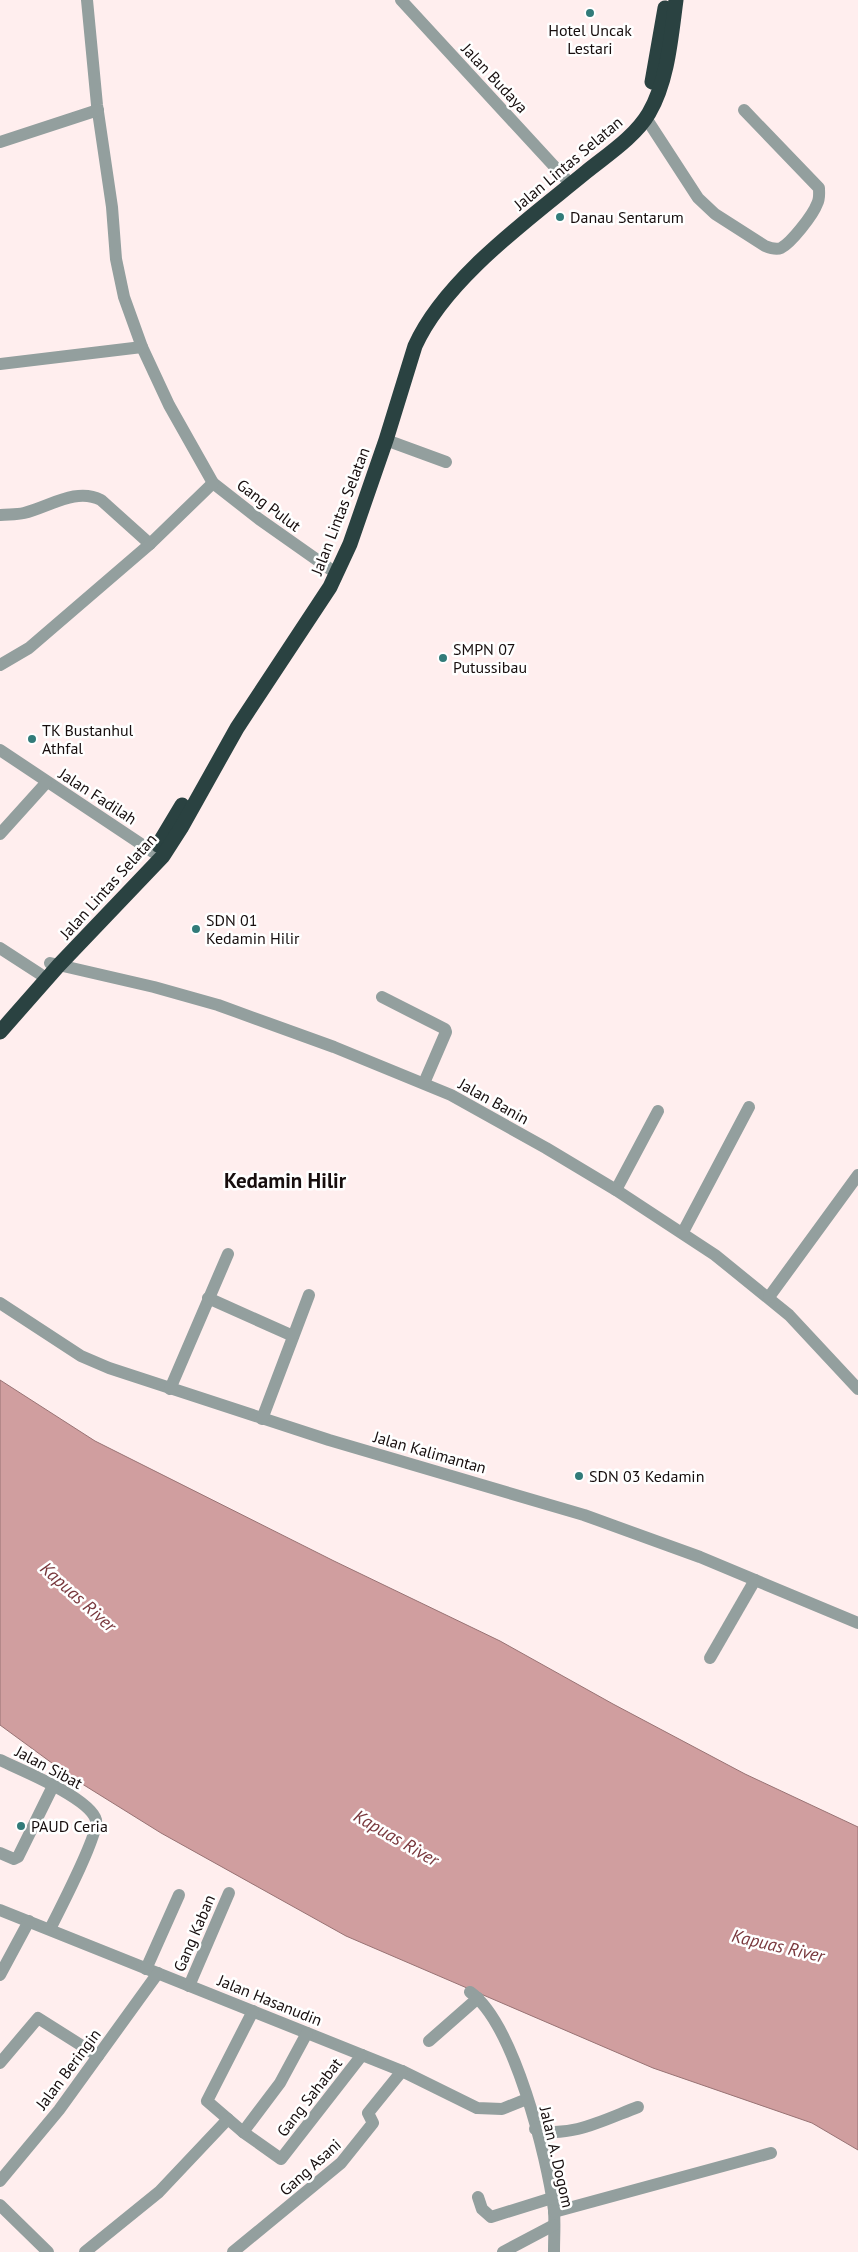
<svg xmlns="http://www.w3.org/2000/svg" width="858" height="2252" font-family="'PT Sans',sans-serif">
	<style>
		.water { fill: #d09e9f; stroke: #987374 }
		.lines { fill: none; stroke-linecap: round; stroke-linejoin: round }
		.minor { stroke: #939f9e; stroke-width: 12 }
		.highway { stroke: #2a4241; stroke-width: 15 }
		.poi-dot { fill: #327b79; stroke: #fff; stroke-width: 2 }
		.labels { text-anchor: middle; stroke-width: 5; stroke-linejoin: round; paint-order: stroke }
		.poi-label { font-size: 16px; fill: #170e0e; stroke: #fff; text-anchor: start }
		.street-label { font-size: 16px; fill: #170e0e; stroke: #fff }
		.water-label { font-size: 18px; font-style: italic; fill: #79383d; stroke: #fff }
		.district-label { font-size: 21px; font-weight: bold; fill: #170e0e; stroke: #fff }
	</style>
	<rect width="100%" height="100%" fill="#fee"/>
	<path class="water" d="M 0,1380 L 95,1441 L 334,1561 L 500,1641 L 613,1704 L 745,1774 L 858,1827 L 858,2150 L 812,2123 L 653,2068 L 346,1936 L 161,1833 L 71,1777 L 0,1725 Z"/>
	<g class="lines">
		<g class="minor">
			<path d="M 87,0 L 97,105 L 112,207 L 116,259 L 124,297 L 142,347 L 169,405 L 213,483 L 259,519 L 330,569"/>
			<path d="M 401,0 L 565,178"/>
			<path d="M 646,118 L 698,198 L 715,214 L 765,246 C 770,248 776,250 781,248 C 791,243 813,215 817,204 C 820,199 819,194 819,188 L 744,110"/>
			<path d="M 0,142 L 98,110"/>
			<path d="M 0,364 L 142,347"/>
			<path d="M 386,440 L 446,462"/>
			<path d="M 0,515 C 8,514 16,515 24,513 C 49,507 76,487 101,500 L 150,544"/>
			<path d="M 0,665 L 29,648 L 150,544 L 213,483"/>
			<path d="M 0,750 L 153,852"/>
			<path d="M 0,834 L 46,783"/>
			<path d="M 0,948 L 40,974"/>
			<path d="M 50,963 L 154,987 L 218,1005 L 334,1047 L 451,1095 L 546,1148 L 616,1190 L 715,1255 L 789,1315 L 858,1389"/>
			<path d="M 382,997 L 445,1029 L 446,1032 L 424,1083"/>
			<path d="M 616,1190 L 658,1111"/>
			<path d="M 683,1232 L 749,1107"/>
			<path d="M 769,1297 L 858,1175"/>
			<path d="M 208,1298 L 293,1336"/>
			<path d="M 0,1303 L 81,1356 L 109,1368 L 329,1440 L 584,1515 L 700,1557 L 858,1623"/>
			<path d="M 170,1389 L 228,1254"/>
			<path d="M 262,1419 L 309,1295"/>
			<path d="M 710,1658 L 755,1580"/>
			<path d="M 0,1760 C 21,1770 90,1798 96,1820 C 99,1834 59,1911 50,1929"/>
			<path d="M 0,1853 L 14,1859 L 18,1857 L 53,1786"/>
			<path d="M 0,1910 L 402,2071 L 477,2108 L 502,2109 L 527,2099"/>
			<path d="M 146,1969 L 179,1895"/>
			<path d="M 0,1975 L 29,1921"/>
			<path d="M 189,1986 L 229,1893"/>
			<path d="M 470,1992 C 514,2023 547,2157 554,2210 C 555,2224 554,2238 554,2252"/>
			<path d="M 253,2011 L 207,2101 L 243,2132 L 281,2159 L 362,2055"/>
			<path d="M 429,2041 L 478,1998"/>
			<path d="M 0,2063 L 38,2018 L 98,2056"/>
			<path d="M 535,2129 C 568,2140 608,2118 638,2107"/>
			<path d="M 243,2132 L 280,2083 L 307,2033"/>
			<path d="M 0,2181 L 59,2110 L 158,1973"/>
			<path d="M 478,2197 L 482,2209 L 491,2217 L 552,2198"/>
			<path d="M 0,2205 L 48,2252"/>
			<path d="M 554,2212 L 771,2153"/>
			<path d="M 85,2252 L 159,2192 L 228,2119"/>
			<path d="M 233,2252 L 341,2163 L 373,2123 L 368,2113 L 402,2071"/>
			<path d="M 503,2252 L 554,2225"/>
		</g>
		<g class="highway">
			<path d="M 652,82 L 665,8"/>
			<path d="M 158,845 L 182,805"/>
			<path d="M 0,1032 L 59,965 L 163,856 L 181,828 L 237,728 L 330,587 L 350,544 L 386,440 L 415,346 C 445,279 529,219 586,172 C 607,155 635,137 649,113 C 668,80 671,37 676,0"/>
		</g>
	</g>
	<g class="poi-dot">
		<circle cx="590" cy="13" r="5"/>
		<circle cx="560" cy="217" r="5"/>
		<circle cx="443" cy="658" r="5"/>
		<circle cx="32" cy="739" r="5"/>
		<circle cx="196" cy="929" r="5"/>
		<circle cx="579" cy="1476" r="5"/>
		<circle cx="21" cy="1826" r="5"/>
	</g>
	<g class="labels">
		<g class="poi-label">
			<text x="590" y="36" text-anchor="middle">Hotel Uncak<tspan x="590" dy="18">Lestari</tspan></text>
			<text x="570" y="223">Danau Sentarum</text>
			<text x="453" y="655">SMPN 07<tspan x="453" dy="18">Putussibau</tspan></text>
			<text x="42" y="736">TK Bustanhul<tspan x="42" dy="18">Athfal</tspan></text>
			<text x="206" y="926">SDN 01<tspan x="206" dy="18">Kedamin Hilir</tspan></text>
			<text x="589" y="1482">SDN 03 Kedamin</text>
			<text x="31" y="1832">PAUD Ceria</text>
		</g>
		<g class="street-label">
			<text transform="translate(495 78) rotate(47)" y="6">Jalan Budaya</text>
			<text transform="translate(568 163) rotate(-40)" y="6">Jalan Lintas Selatan</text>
			<text transform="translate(269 505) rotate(37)" y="6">Gang Pulut</text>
			<text transform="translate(340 511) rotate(-69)" y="6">Jalan Lintas Selatan</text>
			<text transform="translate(98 796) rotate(33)" y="6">Jalan Fadilah</text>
			<text transform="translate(108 886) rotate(-48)" y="6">Jalan Lintas Selatan</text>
			<text transform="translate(494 1101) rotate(29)" y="6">Jalan Banin</text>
			<text transform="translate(430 1452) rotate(16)" y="6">Jalan Kalimantan</text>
			<text transform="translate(49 1767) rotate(28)" y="6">Jalan Sibat</text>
			<text transform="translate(194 1933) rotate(-67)" y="6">Gang Kaban</text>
			<text transform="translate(270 2000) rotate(22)" y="6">Jalan Hasanudin</text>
			<text transform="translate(68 2069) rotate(-53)" y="6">Jalan Beringin</text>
			<text transform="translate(309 2097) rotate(-52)" y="6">Gang Sahabat</text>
			<text transform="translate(557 2157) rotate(77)" y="6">Jalan A. Dogom</text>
			<text transform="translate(310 2167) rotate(-42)" y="6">Gang Asani</text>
		</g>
		<g class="water-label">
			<text transform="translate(78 1597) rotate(42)" y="6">Kapuas River</text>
			<text transform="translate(396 1838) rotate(30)" y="6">Kapuas River</text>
			<text transform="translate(778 1946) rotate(13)" y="6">Kapuas River</text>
		</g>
		<g class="district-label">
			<text x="285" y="1188">Kedamin Hilir</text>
		</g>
	</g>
</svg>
